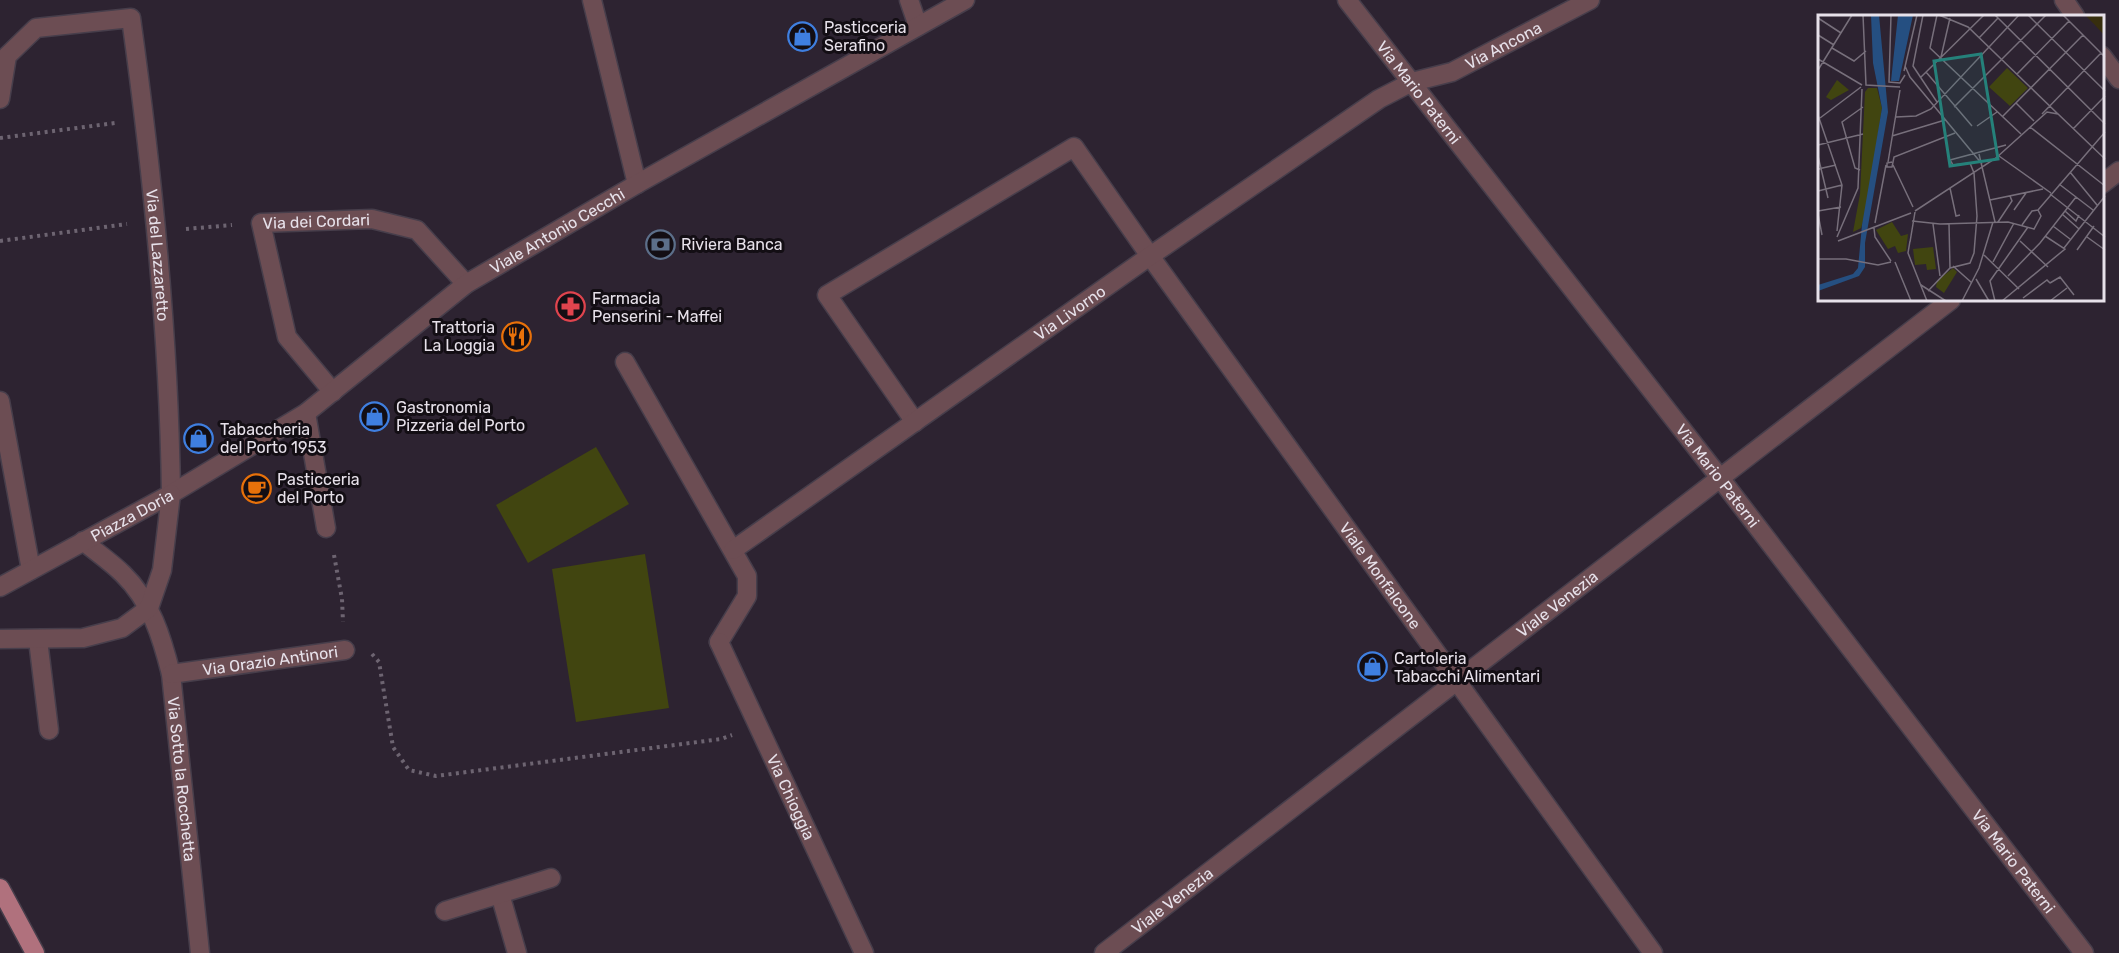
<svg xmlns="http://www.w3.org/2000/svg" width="2119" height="953" font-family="Rubik,sans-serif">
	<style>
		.green { fill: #414510 }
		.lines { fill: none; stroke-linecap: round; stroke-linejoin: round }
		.service-casing { stroke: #473e4b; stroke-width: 21 }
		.pedestrian-casing { stroke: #473e4b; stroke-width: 21 }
		.minor-casing { stroke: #473e4b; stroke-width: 21 }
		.tertiary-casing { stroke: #473e4b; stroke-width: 21 }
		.primary-casing { stroke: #473e4b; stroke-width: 21 }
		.path { stroke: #6d6471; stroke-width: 4; stroke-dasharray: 3 4.5; stroke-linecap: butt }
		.service { stroke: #6c4d53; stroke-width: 18 }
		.pedestrian { stroke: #6c4d53; stroke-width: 18 }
		.minor { stroke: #6c4d53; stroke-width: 18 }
		.tertiary { stroke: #6c4d53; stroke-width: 18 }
		.primary { stroke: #b0717d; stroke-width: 18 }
		.labels { text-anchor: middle; stroke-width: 6; stroke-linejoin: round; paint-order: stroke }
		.poi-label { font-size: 16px; fill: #e7e1ea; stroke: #130e14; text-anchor: start }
		.street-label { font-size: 16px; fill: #e7e1ea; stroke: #130e14 }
		.inset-road { fill: none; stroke: #776f7b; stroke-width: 1.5 }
		.view { fill: #25817a; fill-opacity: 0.15; stroke: #25817a; stroke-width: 3 }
		.inset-edge { fill: none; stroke: #e7e1ea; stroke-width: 3 }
	</style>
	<rect width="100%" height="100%" fill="#2d2331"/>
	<g class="green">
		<path d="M 596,447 L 629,504 L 528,563 L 496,505 Z"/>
		<path d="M 645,554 L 669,708 L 576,722 L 552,569 Z"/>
	</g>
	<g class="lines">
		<defs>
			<g id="service">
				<path d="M 625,362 L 747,576 L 747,596 L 719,642"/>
				<path d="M 915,422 L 827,295 L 1074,147 L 1150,256"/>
				<path d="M 500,894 L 517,953"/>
				<path d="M 445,911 L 551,878"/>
			</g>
			<path id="pedestrian" d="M 0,401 L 31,570"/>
			<g id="minor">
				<path d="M 592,0 L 637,184"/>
				<path d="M 909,0 L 918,26"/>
				<path id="s1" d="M 1347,0 L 1720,478 L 2084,953"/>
				<path d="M 2064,0 L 2075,16"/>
				<path d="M 2102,56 L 2119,79"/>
				<path id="s2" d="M 0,99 L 7,56 L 36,28 L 131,18 C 153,176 169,335 171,494"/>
				<path d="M 2102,184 L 2119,171"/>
				<path id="s3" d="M 1150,256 L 1653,953"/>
				<path id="s4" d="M 333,392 L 287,337 L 261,223 L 372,219 L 417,230 L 466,284"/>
				<path d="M 306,413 L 326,528"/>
				<path id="s5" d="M 83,541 C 96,552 111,562 123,574 C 151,601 162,638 171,674 L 200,953"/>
				<path id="s6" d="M 733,550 L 1150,256 L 1379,99 L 1412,82 L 1452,72 L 1590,0"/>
				<path d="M 38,640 L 49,730"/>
				<path id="s7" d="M 719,642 L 864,953"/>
				<path id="s8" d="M 171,674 L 345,650"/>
				<path id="s9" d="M 1104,953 L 1951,300"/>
			</g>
			<g id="tertiary">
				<path id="s10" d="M 0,587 L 171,494 L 306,413 L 466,284 L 637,184 L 965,0"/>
				<path d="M 0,639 L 83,638 L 122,628 L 149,608 L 162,570 L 171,494"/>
			</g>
			<path id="primary" d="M 0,888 L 35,953"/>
		</defs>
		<use href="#service" class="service-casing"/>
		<use href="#pedestrian" class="pedestrian-casing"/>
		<use href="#minor" class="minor-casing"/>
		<use href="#tertiary" class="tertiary-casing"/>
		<use href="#primary" class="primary-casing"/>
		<g class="path">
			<path d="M 0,138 L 115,123"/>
			<path d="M 186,229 L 232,225"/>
			<path d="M 0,241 L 127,224"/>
			<path d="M 334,555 L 342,599 L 343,622"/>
			<path d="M 372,654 L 379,662 L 393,747 L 409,770 L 436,776 L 721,739 L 732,735"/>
		</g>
		<use href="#service" class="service"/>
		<use href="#pedestrian" class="pedestrian"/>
		<use href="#minor" class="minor"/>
		<use href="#tertiary" class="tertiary"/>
		<use href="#primary" class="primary"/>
	</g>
	<defs>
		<symbol id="shop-ring" viewBox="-11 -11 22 22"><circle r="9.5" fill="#130e14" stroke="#3f7fe0" stroke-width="1.5"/><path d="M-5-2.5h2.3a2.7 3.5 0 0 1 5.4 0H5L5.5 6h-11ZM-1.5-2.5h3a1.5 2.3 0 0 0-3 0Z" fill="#3f7fe0"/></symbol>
		<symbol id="bank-ring" viewBox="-11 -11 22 22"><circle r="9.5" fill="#130e14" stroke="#5c6f8a" stroke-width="1.5"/><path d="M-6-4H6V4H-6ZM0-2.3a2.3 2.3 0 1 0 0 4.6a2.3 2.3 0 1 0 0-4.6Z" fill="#5c6f8a"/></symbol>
		<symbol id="pharmacy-ring" viewBox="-11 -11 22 22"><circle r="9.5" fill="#130e14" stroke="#e0444e" stroke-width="1.5"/><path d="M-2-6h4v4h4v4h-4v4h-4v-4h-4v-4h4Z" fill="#e0444e"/></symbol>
		<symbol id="restaurant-ring" viewBox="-11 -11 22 22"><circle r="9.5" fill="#130e14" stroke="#e8710a" stroke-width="1.5"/><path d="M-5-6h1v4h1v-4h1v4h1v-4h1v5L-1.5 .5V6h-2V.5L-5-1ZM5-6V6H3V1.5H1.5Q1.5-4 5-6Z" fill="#e8710a"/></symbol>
		<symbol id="cafe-ring" viewBox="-11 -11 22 22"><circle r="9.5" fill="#130e14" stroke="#e8710a" stroke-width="1.5"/><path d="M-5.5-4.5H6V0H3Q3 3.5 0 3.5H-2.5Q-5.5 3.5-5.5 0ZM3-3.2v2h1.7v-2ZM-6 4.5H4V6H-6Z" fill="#e8710a"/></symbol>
	</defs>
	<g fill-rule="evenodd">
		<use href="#shop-ring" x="786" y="20" width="33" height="33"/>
		<use href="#bank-ring" x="644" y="228" width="33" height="33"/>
		<use href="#pharmacy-ring" x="554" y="290" width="33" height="33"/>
		<use href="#restaurant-ring" x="500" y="320" width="33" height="33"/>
		<use href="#shop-ring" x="358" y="400" width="33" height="33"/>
		<use href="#shop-ring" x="182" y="422" width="33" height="33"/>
		<use href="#cafe-ring" x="240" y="472" width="33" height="33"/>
		<use href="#shop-ring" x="1356" y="650" width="33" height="33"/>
	</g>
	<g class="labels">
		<g class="poi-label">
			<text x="824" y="33">Pasticceria<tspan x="824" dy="18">Serafino</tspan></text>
			<text x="681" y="250">Riviera Banca</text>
			<text x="592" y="304">Farmacia<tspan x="592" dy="18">Penserini - Maffei</tspan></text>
			<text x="495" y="333" text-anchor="end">Trattoria<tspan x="495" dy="18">La Loggia</tspan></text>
			<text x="396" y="413">Gastronomia<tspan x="396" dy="18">Pizzeria del Porto</tspan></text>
			<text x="220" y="435">Tabaccheria<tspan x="220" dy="18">del Porto 1953</tspan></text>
			<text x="277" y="485">Pasticceria<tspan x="277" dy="18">del Porto</tspan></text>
			<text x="1394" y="664">Cartoleria<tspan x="1394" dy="18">Tabacchi Alimentari</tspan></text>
		</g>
		<g class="street-label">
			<text dy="6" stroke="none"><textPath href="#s6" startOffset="924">Via Ancona</textPath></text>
			<text dy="6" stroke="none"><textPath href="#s1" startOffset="117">Via Mario Paterni</textPath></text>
			<text dy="6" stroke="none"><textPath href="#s4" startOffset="244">Via dei Cordari</textPath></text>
			<text dy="6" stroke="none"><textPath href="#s10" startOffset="663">Viale Antonio Cecchi</textPath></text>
			<text dy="6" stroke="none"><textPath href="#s2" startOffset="418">Via del Lazzaretto</textPath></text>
			<text dy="6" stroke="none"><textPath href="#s6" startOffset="412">Via Livorno</textPath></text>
			<text dy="6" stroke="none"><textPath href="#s1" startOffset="603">Via Mario Paterni</textPath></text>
			<text dy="6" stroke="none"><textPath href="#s10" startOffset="150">Piazza Doria</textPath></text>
			<text dy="6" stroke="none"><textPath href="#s3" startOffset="394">Viale Monfalcone</textPath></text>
			<text dy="6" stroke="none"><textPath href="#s9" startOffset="572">Viale Venezia</textPath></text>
			<text dy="6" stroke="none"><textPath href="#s8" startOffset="100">Via Orazio Antinori</textPath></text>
			<text dy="6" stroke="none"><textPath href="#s5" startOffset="270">Via Sotto la Rocchetta</textPath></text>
			<text dy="6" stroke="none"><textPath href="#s7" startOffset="171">Via Chioggia</textPath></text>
			<text dy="6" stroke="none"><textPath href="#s1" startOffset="1089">Via Mario Paterni</textPath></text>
			<text dy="6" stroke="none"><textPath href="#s9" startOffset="86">Viale Venezia</textPath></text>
		</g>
	</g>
	<g transform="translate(1818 15)">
		<rect width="286" height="286" fill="#2d2331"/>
		<path d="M 189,53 L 210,73 L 192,91 L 171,72 ZM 19,65 L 31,75 L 13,85 L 8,82 ZM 50,73 L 59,73 L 64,93 L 48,197 L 43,213 L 35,217 L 42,179 L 47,77 ZM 74,207 L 83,221 L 90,219 L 88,236 L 80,238 L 77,231 L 70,234 L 58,215 ZM 115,232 L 118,254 L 109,255 L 108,249 L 97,250 L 95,234 ZM 135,253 L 139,257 L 126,278 L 118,272 L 119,266 Z" fill="#414510"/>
		<path d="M 267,0 L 286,0 L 286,20 L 276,9 Z" fill="#372e0e"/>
		<path d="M 53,0 L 61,0 L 70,97 L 47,228 L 47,252 L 41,261 L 0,276 L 0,270 L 35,259 L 40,253 L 44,210 L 64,93 L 55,48 ZM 80,0 L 95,0 L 81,66 L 73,66 Z" fill="#254f81"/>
		<path class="inset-road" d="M 45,0 L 48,70 L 82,72M 73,0 L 71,67 L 82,68 L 87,60M 105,0 L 95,51 L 119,87M 119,0 L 112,33 L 203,119M 121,0 L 150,12 L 240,99M 177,0 L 287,109M 210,0 L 287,76M 245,0 L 287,42M 0,3 L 23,18M 0,20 L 16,30M 161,23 L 180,3M 14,33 L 36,46 L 48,36M 123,42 L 132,3M 0,44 L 44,70M 87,51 L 92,62 L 164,149M 0,55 L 34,0M 86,56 L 99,0M 108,57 L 154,111M 199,59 L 251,6M 102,63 L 166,0M 198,88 L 216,106M 136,92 L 228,0M 224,99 L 283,38M 0,100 L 24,170 L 19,216M 78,102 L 98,101 L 113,94 L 201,0M 184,102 L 265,20M 2,103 L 43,72M 159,111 L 179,97M 212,112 L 287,171M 255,114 L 287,81M 74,121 L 127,105M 0,130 L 45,119M 161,139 L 177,207M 0,141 L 10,183M 181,141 L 233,178M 70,147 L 82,75M 74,147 L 69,148 L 69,152 L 74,152 L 76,142 L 137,118M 75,150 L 95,192M 0,154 L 18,150M 42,155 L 37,153 L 24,107 L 45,92M 252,157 L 279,190M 241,169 L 275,195M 132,173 L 138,201 L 142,200M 0,176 L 24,170M 232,179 L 287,222M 172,185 L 225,174M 196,195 L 208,178M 220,195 L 287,117M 0,196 L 23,192M 97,196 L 178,143 L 229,97 L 240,99 L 287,144M 247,196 L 258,206 L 261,200M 0,199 L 4,220M 244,199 L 261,214M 94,206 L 122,209 L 190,207 L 216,214 L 223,201 L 220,195M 180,207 L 194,186 L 192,181M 57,208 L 68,150M 115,209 L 122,261M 131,209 L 132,253M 204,210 L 214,196 L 220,195M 235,211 L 252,224M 56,213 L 57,222 L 73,246M 19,222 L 40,173 L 44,74M 269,222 L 287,235M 20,226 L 93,198M 92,226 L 90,238 L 109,286M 202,226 L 230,252M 92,227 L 97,197M 246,233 L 287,181M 259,235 L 276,211M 166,240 L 201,274M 0,244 L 28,244 L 60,250 L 73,247M 77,247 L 93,286M 175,247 L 196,208M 135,251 L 154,268M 190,261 L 222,228 L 258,182M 158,264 L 171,286M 232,268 L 242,262 L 256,280M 103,270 L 128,286M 110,276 L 132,253 L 152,248 L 156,238 L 159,201 L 156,158 L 152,148 L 135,150 L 132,145 L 188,130M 205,283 L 229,265 L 232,268M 144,286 L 161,253 L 175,207M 177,286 L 172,266 L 210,212M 184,286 L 247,234 L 227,221M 232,286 L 249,273"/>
		<path class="view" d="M 163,39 L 180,144 L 132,151 L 116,46 Z"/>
		<rect width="286" height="286" class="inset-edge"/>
	</g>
</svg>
